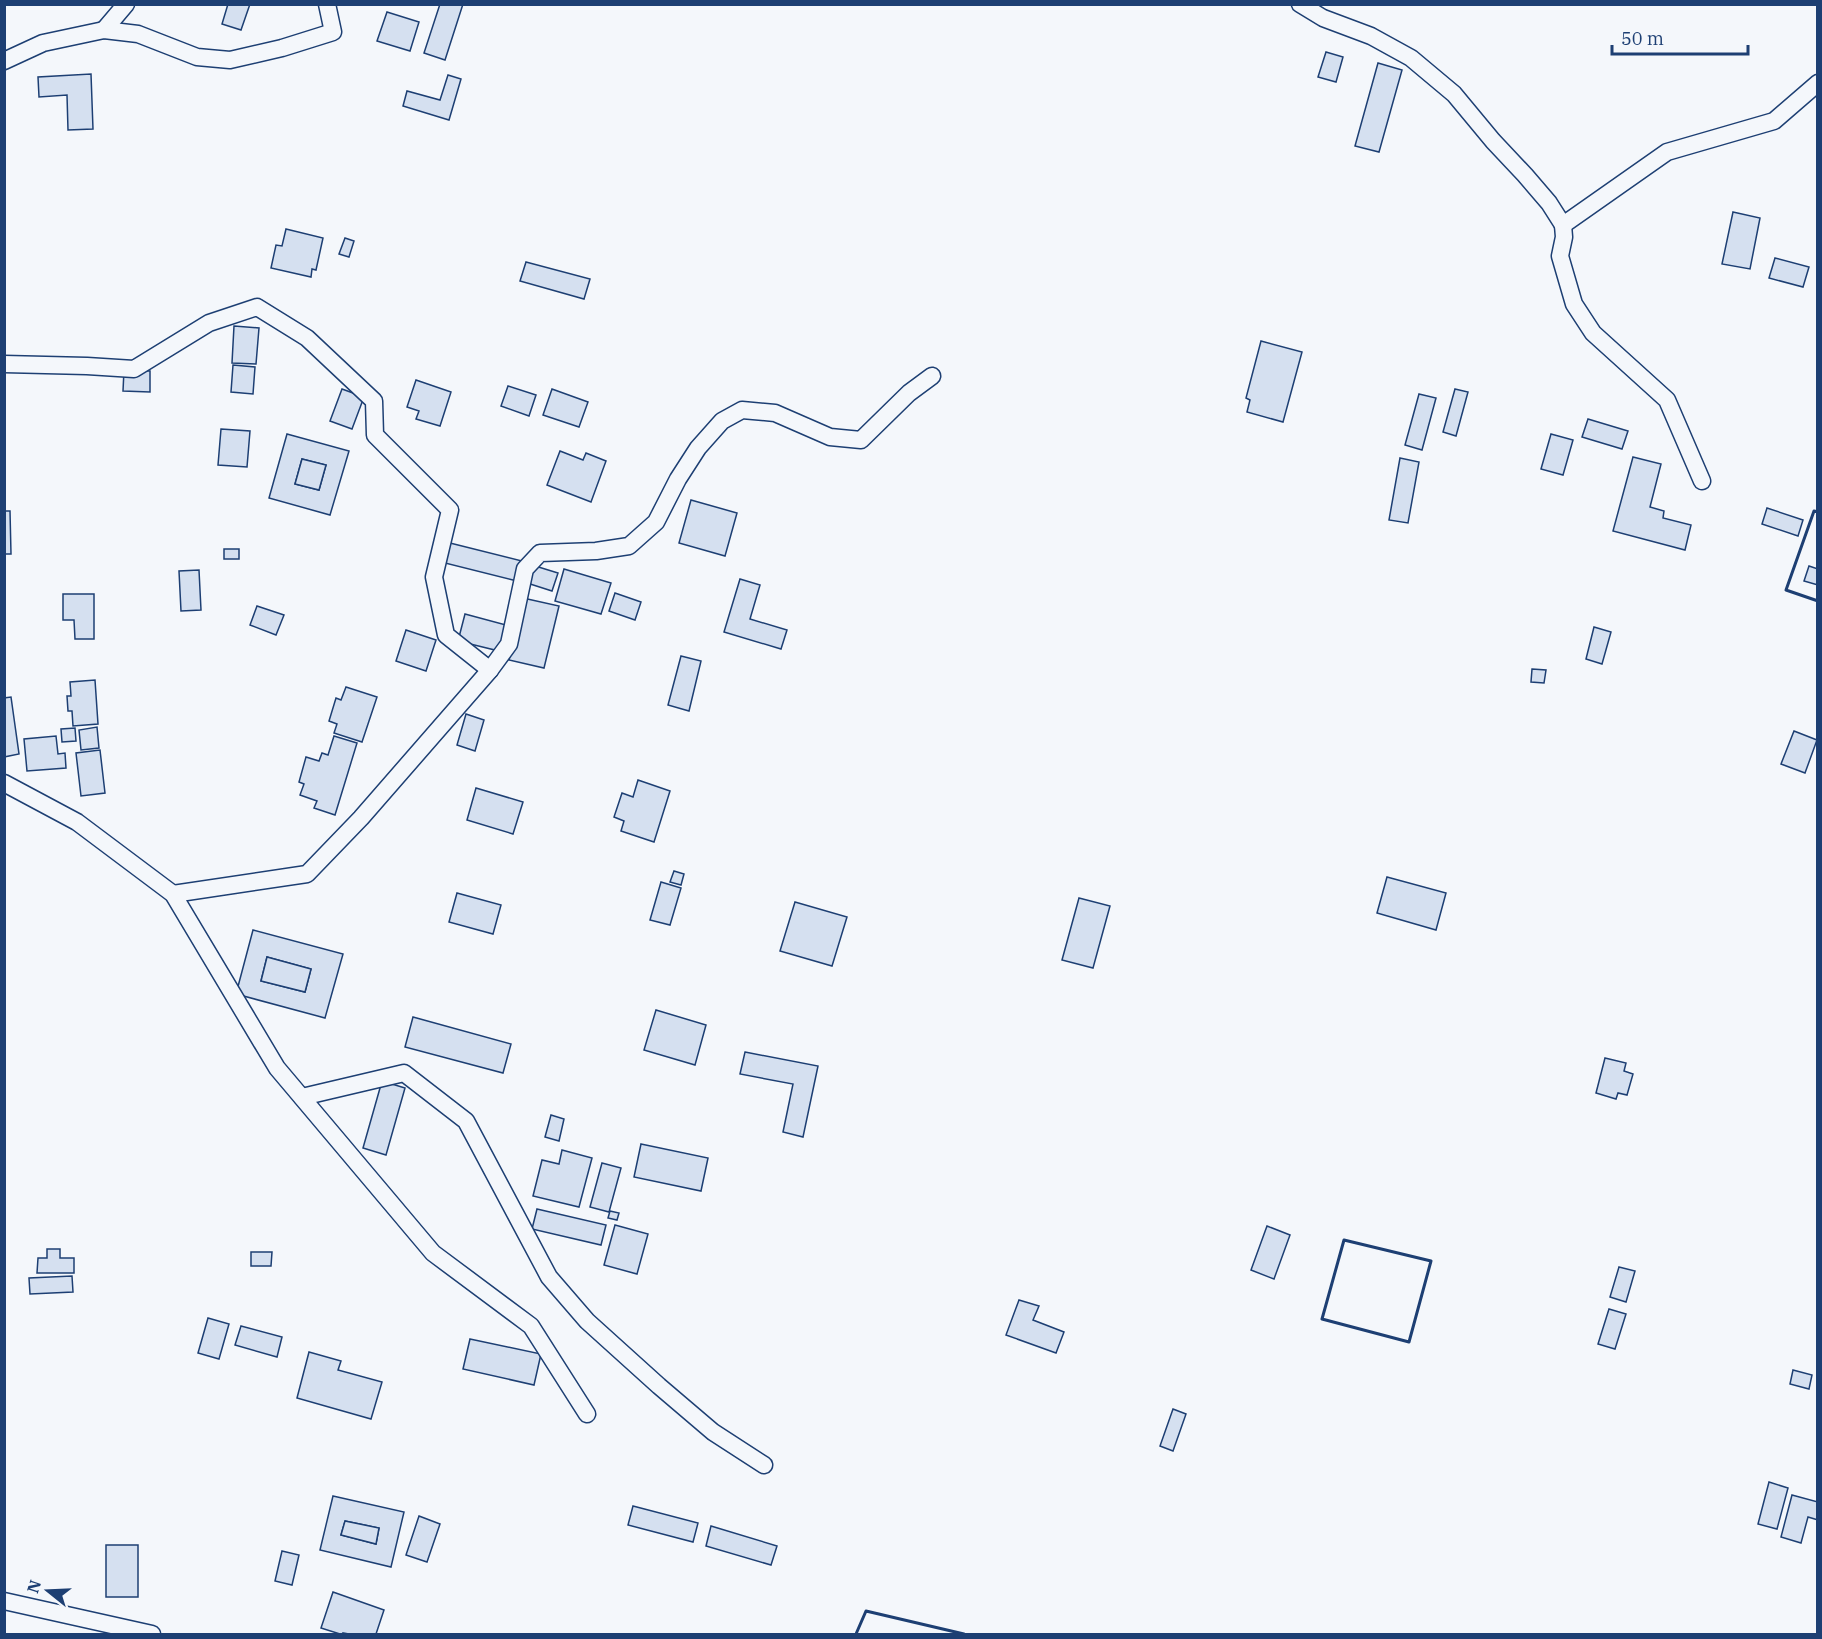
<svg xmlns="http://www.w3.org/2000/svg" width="1822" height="1639" font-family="'IBM Plex Serif',serif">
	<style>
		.building { fill: #d5e0f0; stroke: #1d3f73; stroke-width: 1.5; fill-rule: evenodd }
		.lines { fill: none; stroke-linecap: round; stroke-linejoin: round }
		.minor-casing { stroke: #1d3f73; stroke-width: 19 }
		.minor { stroke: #f4f7fb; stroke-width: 16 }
		.wall { stroke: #1d3f73; stroke-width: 3 }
	</style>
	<rect width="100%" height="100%" fill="#f4f7fb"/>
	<g class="building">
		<path d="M 228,4 L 250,4 L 241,30 L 222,24 Z"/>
		<path d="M 440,4 L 463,4 L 445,60 L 424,53 Z"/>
		<path d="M 387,12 L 419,22 L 410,51 L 377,41 Z"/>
		<path d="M 1326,52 L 1343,57 L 1336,82 L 1318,77 Z"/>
		<path d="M 1378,63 L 1402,70 L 1379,152 L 1355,146 Z"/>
		<path d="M 91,74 L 93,129 L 68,130 L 67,95 L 39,97 L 38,77 Z"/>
		<path d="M 448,75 L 461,79 L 449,120 L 403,106 L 407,91 L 440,100 Z"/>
		<path d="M 1733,212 L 1760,218 L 1750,269 L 1722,264 Z"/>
		<path d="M 286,229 L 323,238 L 316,270 L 312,269 L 311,277 L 271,268 L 276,245 L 282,246 Z"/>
		<path d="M 345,238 L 354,241 L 349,257 L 339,254 Z"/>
		<path d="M 1775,258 L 1809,267 L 1803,287 L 1769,278 Z"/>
		<path d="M 526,262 L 590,279 L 584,299 L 520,281 Z"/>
		<path d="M 234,326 L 259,328 L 256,364 L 232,363 Z"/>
		<path d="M 1261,341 L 1302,352 L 1283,422 L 1247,412 L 1250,400 L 1246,398 Z"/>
		<path d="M 233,365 L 255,367 L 253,394 L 231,392 Z"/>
		<path d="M 124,370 L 150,371 L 150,392 L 123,391 Z"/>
		<path d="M 416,380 L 451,392 L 440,426 L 416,419 L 419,411 L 407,407 Z"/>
		<path d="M 508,386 L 536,395 L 529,416 L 501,406 Z"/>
		<path d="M 342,389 L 364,397 L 352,429 L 330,421 Z"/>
		<path d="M 552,389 L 588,402 L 579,427 L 543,415 Z"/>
		<path d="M 1455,389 L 1468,392 L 1456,436 L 1443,432 Z"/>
		<path d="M 1419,394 L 1436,398 L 1422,450 L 1405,445 Z"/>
		<path d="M 1588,419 L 1628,431 L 1622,449 L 1582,437 Z"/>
		<path d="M 221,429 L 250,431 L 247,467 L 218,465 Z"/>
		<path d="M 287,434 L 349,451 L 330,515 L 269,498 ZM 302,459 L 326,465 L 319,490 L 295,484 Z"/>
		<path d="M 1551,434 L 1573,440 L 1563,475 L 1541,469 Z"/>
		<path d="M 560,451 L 583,460 L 586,453 L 606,461 L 591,502 L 547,485 Z"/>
		<path d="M 1633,457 L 1661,464 L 1650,507 L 1664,511 L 1663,518 L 1691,525 L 1685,550 L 1613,531 Z"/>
		<path d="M 1400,458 L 1419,462 L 1408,523 L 1389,520 Z"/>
		<path d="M 302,459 L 326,465 L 319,490 L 295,484 Z"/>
		<path d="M 691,500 L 737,513 L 725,556 L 679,543 Z"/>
		<path d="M 1767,508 L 1803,520 L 1798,536 L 1762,524 Z"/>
		<path d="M 4,511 L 10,511 L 11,554 L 4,554 Z"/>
		<path d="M 446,542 L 522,561 L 517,581 L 441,562 Z"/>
		<rect x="224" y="549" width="15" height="10"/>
		<path d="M 532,565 L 558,573 L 552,591 L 527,583 Z"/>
		<path d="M 1809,566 L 1818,569 L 1818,585 L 1804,581 Z"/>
		<path d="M 564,569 L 611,583 L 601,614 L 555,601 Z"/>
		<path d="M 199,570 L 201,610 L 181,611 L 179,571 Z"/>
		<path d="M 740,579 L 760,585 L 750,619 L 787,630 L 781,649 L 724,632 Z"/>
		<path d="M 615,593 L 641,602 L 635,620 L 609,611 Z"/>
		<path d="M 63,594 L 94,594 L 94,639 L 75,639 L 74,620 L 63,620 Z"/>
		<path d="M 523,598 L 559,606 L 544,668 L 509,660 Z"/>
		<path d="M 257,606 L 284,615 L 276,635 L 250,625 Z"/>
		<path d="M 465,614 L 506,625 L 499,651 L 458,641 Z"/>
		<path d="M 1594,627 L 1611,632 L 1602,664 L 1586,659 Z"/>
		<path d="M 406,630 L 436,640 L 426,671 L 396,661 Z"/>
		<path d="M 681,656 L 701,661 L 689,711 L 668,705 Z"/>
		<path d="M 1532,669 L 1546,670 L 1544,683 L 1531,682 Z"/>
		<path d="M 95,680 L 98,724 L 73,726 L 72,711 L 68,711 L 67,696 L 71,696 L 70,682 Z"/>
		<path d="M 346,687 L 377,697 L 362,742 L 334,733 L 337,724 L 329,721 L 336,698 L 341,700 Z"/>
		<path d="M 11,697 L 19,754 L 4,757 L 4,698 Z"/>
		<path d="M 466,714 L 484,720 L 475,751 L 457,745 Z"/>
		<path d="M 97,727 L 99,748 L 81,750 L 79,730 Z"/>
		<path d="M 75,728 L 76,741 L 62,742 L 61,729 Z"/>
		<path d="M 1794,731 L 1817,740 L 1805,773 L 1781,764 Z"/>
		<path d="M 56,736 L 58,754 L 65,753 L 66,768 L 27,771 L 24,739 Z"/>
		<path d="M 334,736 L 357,743 L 335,815 L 314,808 L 317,801 L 300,795 L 304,784 L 299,782 L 306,757 L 319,761 L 322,753 L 328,755 Z"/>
		<path d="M 100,750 L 105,793 L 81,796 L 76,753 Z"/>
		<path d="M 638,780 L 670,791 L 654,842 L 621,831 L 624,821 L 614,817 L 622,793 L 633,797 Z"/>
		<path d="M 476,788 L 523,802 L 513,834 L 467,820 Z"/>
		<path d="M 674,871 L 684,874 L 681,885 L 670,882 Z"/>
		<path d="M 1387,877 L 1446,893 L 1436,930 L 1377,913 Z"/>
		<path d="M 661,882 L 681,888 L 670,925 L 650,920 Z"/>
		<path d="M 457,893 L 501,905 L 493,934 L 449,922 Z"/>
		<path d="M 1079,898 L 1110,906 L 1093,968 L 1062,960 Z"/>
		<path d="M 795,902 L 847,917 L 832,966 L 780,951 Z"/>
		<path d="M 253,930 L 343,954 L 325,1018 L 236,994 ZM 267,957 L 311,969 L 305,992 L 261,981 Z"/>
		<path d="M 267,957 L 311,969 L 305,992 L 261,981 Z"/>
		<path d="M 656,1010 L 706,1025 L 695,1065 L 644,1050 Z"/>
		<path d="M 413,1017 L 511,1044 L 503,1073 L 405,1047 Z"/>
		<path d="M 745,1052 L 818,1066 L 803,1137 L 783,1132 L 793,1084 L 740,1074 Z"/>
		<path d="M 1605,1058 L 1626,1063 L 1624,1071 L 1633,1074 L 1627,1095 L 1618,1093 L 1616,1099 L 1596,1093 Z"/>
		<path d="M 382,1081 L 405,1088 L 386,1155 L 363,1148 Z"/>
		<path d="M 551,1115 L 564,1119 L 559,1141 L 545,1137 Z"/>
		<path d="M 641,1144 L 708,1158 L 701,1191 L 634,1177 Z"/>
		<path d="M 562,1150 L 592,1158 L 579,1207 L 533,1196 L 542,1160 L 559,1164 Z"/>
		<path d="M 602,1163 L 621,1168 L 609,1212 L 590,1207 Z"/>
		<path d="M 537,1209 L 606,1225 L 601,1245 L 532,1229 Z"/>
		<path d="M 610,1211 L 619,1213 L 617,1220 L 608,1218 Z"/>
		<path d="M 615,1225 L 648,1234 L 637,1274 L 604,1265 Z"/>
		<path d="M 1267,1226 L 1290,1235 L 1274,1279 L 1251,1270 Z"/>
		<path d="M 47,1249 L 60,1249 L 60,1258 L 74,1258 L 74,1273 L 37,1273 L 38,1258 L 47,1258 Z"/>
		<path d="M 251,1252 L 272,1252 L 271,1266 L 251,1266 Z"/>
		<path d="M 1619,1267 L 1635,1271 L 1626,1302 L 1610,1297 Z"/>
		<path d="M 72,1276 L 73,1292 L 30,1294 L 29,1278 Z"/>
		<path d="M 1019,1300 L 1039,1306 L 1033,1320 L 1064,1332 L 1056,1353 L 1006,1335 Z"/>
		<path d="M 1609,1309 L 1626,1314 L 1615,1349 L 1598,1344 Z"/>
		<path d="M 208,1318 L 229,1324 L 219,1359 L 198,1353 Z"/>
		<path d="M 241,1326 L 282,1337 L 277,1357 L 235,1345 Z"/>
		<path d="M 470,1339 L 541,1354 L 534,1385 L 463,1369 Z"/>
		<path d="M 309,1352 L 341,1361 L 338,1370 L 382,1382 L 371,1419 L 297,1398 Z"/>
		<path d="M 1793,1370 L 1812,1375 L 1809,1389 L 1790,1384 Z"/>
		<path d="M 1173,1409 L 1186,1414 L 1173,1451 L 1160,1446 Z"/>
		<path d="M 1769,1482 L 1788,1488 L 1777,1529 L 1758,1524 Z"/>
		<path d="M 1792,1495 L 1818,1502 L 1818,1520 L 1808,1517 L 1801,1543 L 1781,1537 Z"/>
		<path d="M 333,1496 L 404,1512 L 391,1567 L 320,1550 ZM 345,1521 L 379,1528 L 376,1544 L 341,1535 Z"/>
		<path d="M 633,1506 L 698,1523 L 693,1542 L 628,1525 Z"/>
		<path d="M 419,1516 L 440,1524 L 427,1562 L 406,1555 Z"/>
		<path d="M 345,1521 L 379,1528 L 376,1544 L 341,1535 Z"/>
		<path d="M 711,1526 L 777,1546 L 771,1565 L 706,1546 Z"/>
		<rect x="106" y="1545" width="32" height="52"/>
		<path d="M 282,1551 L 299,1555 L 292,1585 L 275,1581 Z"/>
		<path d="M 333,1592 L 384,1610 L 376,1634 L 349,1634 L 343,1633 L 343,1634 L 340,1634 L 321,1628 Z"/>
	</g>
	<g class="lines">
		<defs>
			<g id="minor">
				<path d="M 1300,4 L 1323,18 L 1371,36 L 1411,58 L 1454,94 L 1493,141 L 1525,175 L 1549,203 L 1563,225 L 1667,152 L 1774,121 L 1818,83"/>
				<path d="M 104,30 L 126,4"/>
				<path d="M 4,61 L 43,43 L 104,30 L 138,34 L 197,57 L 230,60 L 282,48 L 333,32 L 327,4"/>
				<path d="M 1563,225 L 1564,237 L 1560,256 L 1574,304 L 1593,333 L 1667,400 L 1702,481"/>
				<path d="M 4,364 L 87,366 L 134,369 L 209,323 L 257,307 L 307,338 L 374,401 L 375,435 L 450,510 L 434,577 L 446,635 L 490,670"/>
				<path d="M 4,783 L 77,822 L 173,894 L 277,1068 L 433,1253 L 531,1326 L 587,1414"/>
				<path d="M 173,894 L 307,874 L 361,818 L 490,670 L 509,644 L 525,569 L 540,553 L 596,551 L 629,546 L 656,522 L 678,479 L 698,448 L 722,421 L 742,410 L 775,413 L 830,437 L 861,440 L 909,393 L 932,376"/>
				<path d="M 302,1097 L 404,1073 L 466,1121 L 549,1277 L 587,1321 L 659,1386 L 713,1432 L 764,1465"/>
				<path d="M 4,1601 L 152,1634"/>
			</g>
		</defs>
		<use href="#minor" class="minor-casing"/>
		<use href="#minor" class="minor"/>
		<g class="wall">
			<path d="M 1818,512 L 1814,511 L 1786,590 L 1818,601"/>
			<path d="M 1344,1240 L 1431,1261 L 1409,1342 L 1322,1319 Z"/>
			<path d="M 856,1634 L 866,1611 L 964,1634"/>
		</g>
	</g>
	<rect width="1822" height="1639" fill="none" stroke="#1d3f73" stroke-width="12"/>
	<g transform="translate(48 1591) rotate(288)" stroke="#f4f7fb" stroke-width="4.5" paint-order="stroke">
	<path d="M0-4.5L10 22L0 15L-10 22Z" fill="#1d3f73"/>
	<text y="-9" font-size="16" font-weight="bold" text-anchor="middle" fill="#1d3f73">N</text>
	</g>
	<path d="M1612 45v9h136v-9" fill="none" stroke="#1d3f73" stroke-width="3"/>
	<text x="1621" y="45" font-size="18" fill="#1d3f73" stroke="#f4f7fb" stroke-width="4.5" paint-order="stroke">50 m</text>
</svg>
